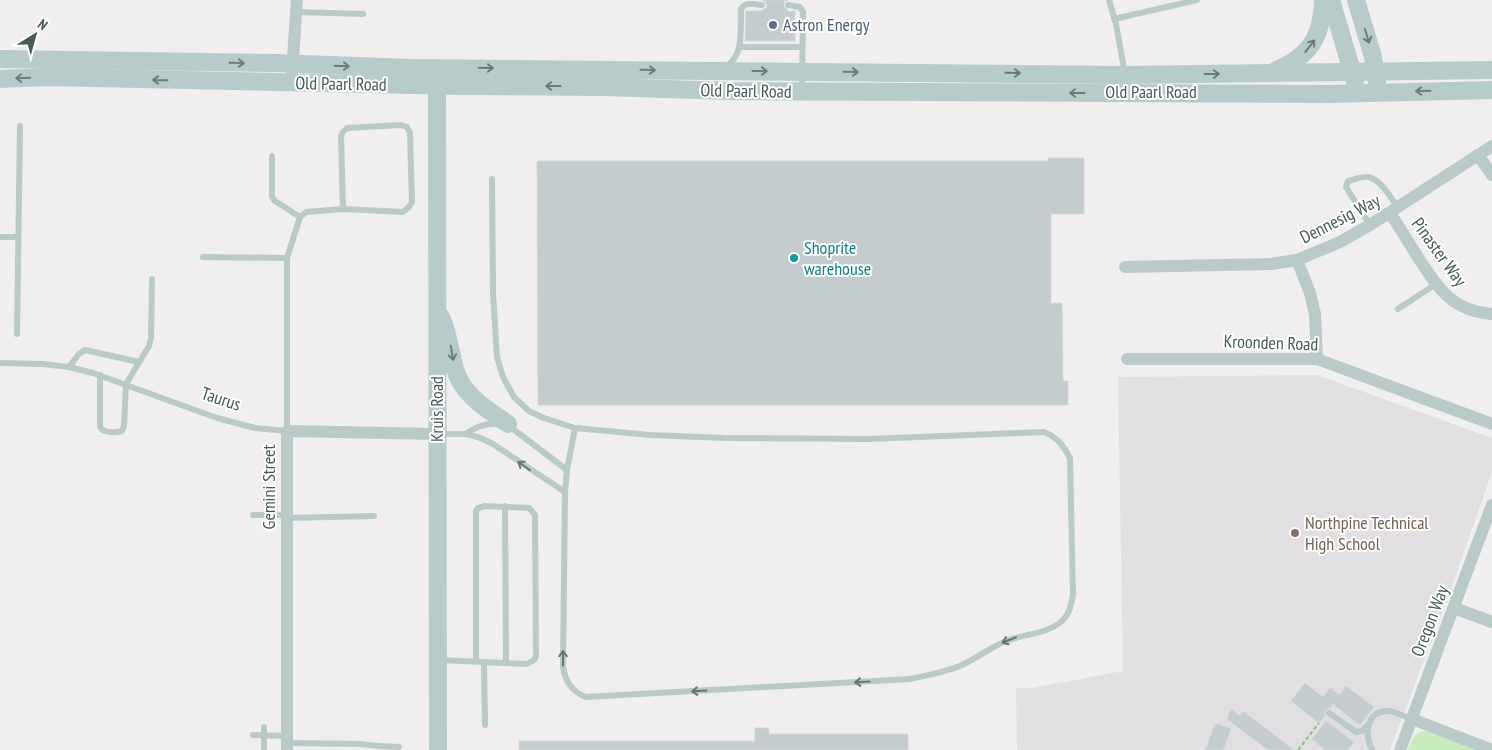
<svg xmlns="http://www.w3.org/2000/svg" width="1492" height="750" font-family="'PT Sans Narrow',sans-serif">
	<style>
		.education { fill: #e1dfe1 }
		.green { fill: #c7ecbd }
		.building { fill: #c5cccd; stroke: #d2d8d9 }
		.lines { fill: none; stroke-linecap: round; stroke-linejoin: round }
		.path { stroke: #7ec977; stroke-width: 2; stroke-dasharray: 4 2.5; stroke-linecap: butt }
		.lane { stroke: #b9cac8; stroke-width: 6 }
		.street { stroke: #b9cac8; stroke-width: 12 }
		.secondary { stroke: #b7ccca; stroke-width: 18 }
		.oneway { stroke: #697c7a }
		.oneway2 { stroke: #647674 }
		.service-dot { fill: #5c6f8a; stroke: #fff; stroke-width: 2 }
		.culture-dot { fill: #0f9aa8; stroke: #fff; stroke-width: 2 }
		.education-dot { fill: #8d6e63; stroke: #fff; stroke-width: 2 }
		.labels { text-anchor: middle; stroke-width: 4; stroke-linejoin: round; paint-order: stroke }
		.service-label { font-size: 18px; fill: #4e5e75; stroke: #fff; text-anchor: start }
		.street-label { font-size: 18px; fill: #475a58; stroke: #fff }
		.culture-label { font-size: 18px; fill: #0d838f; stroke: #fff; text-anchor: start }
		.education-label { font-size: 18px; fill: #785e54; stroke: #fff; text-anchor: start }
	</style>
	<rect width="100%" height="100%" fill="#f0eeef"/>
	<path class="education" d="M 1317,375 L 1492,438 L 1492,472 L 1449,594 L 1390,750 L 1017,750 L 1016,688 L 1032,688 L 1123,671 L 1118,377 Z"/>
	<path class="green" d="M 1424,731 L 1428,732 L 1477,750 L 1408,750 C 1411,741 1414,733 1424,731 Z"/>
	<g class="building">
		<path d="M 762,0 L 788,0 L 784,2 L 784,7 L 788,10 L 788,12 L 795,11 L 795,41 L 745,41 L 746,11 L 762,11 L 762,10 L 766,8 L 767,5 L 765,1 Z"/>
		<path d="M 1048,158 L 1084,158 L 1084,214 L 1051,214 L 1051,303 L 1062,303 L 1063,381 L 1068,381 L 1068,405 L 538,405 L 537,161 L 1048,161 Z"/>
		<path d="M 1305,683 L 1323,697 L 1330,688 L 1340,695 L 1346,686 L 1374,707 L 1360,725 L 1333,704 L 1330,708 L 1325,710 L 1325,715 L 1319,723 L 1291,701 Z"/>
		<path d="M 1231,709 L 1240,716 L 1243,711 L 1294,750 L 1268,750 L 1227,719 Z"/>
		<path d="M 1326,721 L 1354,742 L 1348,750 L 1325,750 L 1312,739 Z"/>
		<path d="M 1215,724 L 1218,725 L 1218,724 L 1231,729 L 1223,750 L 1205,750 Z"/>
		<path d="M 755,728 L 769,728 L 769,734 L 908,734 L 908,750 L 519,750 L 519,741 L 755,741 Z"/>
	</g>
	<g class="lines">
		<path class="path" d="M 1298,750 L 1319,723"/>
		<g class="lane">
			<path d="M 1109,0 L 1116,24 L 1125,74"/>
			<path d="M 788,5 L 800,7 L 803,12 L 802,90"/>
			<path d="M 296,12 L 363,14"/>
			<path d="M 1114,19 L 1197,0"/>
			<path d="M 740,47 L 802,47"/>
			<path d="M 725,67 C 745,56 740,29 741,9 C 745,2 754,4 762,5"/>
			<path d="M 272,156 L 272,197 L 275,201 L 300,217"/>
			<path d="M 492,179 L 493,293 L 497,357 L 503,377 L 514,397 L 529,411 L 544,418 L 575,428 L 650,435 L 726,438 L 869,439 L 1044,432 C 1058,438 1063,445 1070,458 L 1073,595 C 1071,604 1070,613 1063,620 C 1049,634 1024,634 1006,641 C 991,647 977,658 962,665 C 946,672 928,675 910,679 L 586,697 C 571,691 565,681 563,666 L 565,492 L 567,470 L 575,428"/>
			<path d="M 1370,225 L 1346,187 L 1348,181 C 1354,180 1362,176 1368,177 C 1381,179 1391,198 1398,208"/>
			<path d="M 0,237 L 18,237"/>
			<path d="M 203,257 L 287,258"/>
			<path d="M 1398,309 L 1436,284"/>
			<path d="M 17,334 L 20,126"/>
			<path d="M 0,363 L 43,364 L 69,367 L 93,373 L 217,418 L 255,428 L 287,431 L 287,258 L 300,217 L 306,212 L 343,209 L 403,212 L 409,207 L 412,202 L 410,133 L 407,127 L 401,125 L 347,128 L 343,132 L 341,136 L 343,209"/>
			<path d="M 69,367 L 79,354 L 85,350 L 139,362"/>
			<path d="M 100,375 L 100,427 C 103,433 115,433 122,431 L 124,426 L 126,384 L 149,346 L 151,339 L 152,279"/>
			<path d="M 509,426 L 567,470"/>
			<path d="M 438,434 L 466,434 L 478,437 L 493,444 L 565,492"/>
			<path d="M 466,434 C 477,426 486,423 500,424"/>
			<path d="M 505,506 L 506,663"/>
			<path d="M 253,515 L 286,515"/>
			<path d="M 286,518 L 374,516"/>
			<path d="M 439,660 L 527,664 L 534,660 L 536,656 L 535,515 L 529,508 L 485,506 L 478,508 L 476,511 L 476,661"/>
			<path d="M 484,662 L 485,725"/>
			<path d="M 1329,713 L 1356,732 L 1362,731 L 1367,726"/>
			<path d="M 253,735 L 287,736"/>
			<path d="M 287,743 L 360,744 L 378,746 L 399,747"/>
			<path d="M 1372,749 C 1363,734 1368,709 1389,711 C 1396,712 1405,717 1412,719"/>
			<path d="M 264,750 L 264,727"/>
		</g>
		<g class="street">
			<path d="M 292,72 L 297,0"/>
			<path d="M 1478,155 L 1492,175"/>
			<path d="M 1390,213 C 1400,228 1409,243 1419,259 C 1439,289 1452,311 1492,314"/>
			<path d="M 1297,260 L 1310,293 L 1315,314 L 1317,359"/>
			<path d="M 1125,267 L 1271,264 L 1297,260 L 1340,242 L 1370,225 L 1492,146"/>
			<path d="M 1127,359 L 1317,359 L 1492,424"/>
			<path d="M 1454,608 L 1492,622"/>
			<path d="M 1412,719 L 1492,750"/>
			<path d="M 287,750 L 287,431 L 437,434"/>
			<path d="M 1400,750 L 1492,505"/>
		</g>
		<g class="secondary">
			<path d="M 1331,0 L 1355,81"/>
			<path d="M 1356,0 L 1373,57 L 1377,82"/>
			<path d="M 0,59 L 275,63 L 411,68 L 1125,75 L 1492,70"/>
			<path d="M 1275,71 C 1310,56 1322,37 1323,0"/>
			<path d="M 437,76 L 438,750"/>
			<path d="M 0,79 L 46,77 L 457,86 L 602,87 L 730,91 L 1328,94 L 1492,90"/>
			<path d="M 441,317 C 449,334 450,351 455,369 C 462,395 487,409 508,424"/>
		</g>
	</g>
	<defs><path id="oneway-shaft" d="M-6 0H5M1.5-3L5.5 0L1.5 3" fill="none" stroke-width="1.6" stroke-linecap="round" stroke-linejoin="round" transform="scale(1.25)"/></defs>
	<g class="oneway">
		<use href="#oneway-shaft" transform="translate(1367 36) rotate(73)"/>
		<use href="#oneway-shaft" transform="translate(1310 46) rotate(-52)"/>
		<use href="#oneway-shaft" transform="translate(237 63) rotate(1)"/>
		<use href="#oneway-shaft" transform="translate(342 66) rotate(2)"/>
		<use href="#oneway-shaft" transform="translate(486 68) rotate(1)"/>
		<use href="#oneway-shaft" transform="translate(648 70) rotate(1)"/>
		<use href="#oneway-shaft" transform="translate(760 71)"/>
		<use href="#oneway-shaft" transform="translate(851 72) rotate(1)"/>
		<use href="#oneway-shaft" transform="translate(1013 73) rotate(1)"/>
		<use href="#oneway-shaft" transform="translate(1212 74)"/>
		<use href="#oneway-shaft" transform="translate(23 78) rotate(178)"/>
		<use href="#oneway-shaft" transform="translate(160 80) rotate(-179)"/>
		<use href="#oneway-shaft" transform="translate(553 86) rotate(-180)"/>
		<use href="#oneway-shaft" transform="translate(1423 91) rotate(179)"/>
		<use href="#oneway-shaft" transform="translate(1077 93) rotate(-180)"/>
		<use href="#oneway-shaft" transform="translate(452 353) rotate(80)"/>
	</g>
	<g class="oneway2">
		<use href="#oneway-shaft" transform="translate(524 466) rotate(-145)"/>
		<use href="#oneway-shaft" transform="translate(1009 640) rotate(159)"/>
		<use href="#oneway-shaft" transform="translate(563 658) rotate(-90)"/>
		<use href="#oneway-shaft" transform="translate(862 682) rotate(177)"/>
		<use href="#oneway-shaft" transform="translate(699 691) rotate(177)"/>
	</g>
	<circle class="service-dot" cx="773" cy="25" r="5"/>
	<circle class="culture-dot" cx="794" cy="258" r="5"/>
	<circle class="education-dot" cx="1295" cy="533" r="5"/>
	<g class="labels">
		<g class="service-label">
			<text x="783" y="31">Astron Energy</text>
		</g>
		<g class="street-label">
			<text transform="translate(341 84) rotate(1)" y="6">Old Paarl Road</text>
			<text transform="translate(746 91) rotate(1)" y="6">Old Paarl Road</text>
			<text x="1151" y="98">Old Paarl Road</text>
			<text transform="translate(1340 219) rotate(-27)" y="6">Dennesig Way</text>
			<text transform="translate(1439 252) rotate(54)" y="6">Pinaster Way</text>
			<text transform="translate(1271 343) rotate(2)" y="6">Kroonden Road</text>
			<text transform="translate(221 399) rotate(18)" y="6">Taurus</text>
			<text transform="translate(437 409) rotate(-90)" y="6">Kruis Road</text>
			<text transform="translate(269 487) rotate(-90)" y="6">Gemini Street</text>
			<text transform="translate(1430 621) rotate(-69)" y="6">Oregon Way</text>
		</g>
		<g class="culture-label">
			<text x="804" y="254">Shoprite<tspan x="804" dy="21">warehouse</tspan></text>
		</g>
		<g class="education-label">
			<text x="1305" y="529">Northpine Technical<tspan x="1305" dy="21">High School</tspan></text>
		</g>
	</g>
	<g transform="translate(35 35) rotate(37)" stroke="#ffffff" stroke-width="4" paint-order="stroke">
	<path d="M0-4L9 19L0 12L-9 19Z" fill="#475a58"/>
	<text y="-8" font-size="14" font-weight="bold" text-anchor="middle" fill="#475a58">N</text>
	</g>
</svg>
